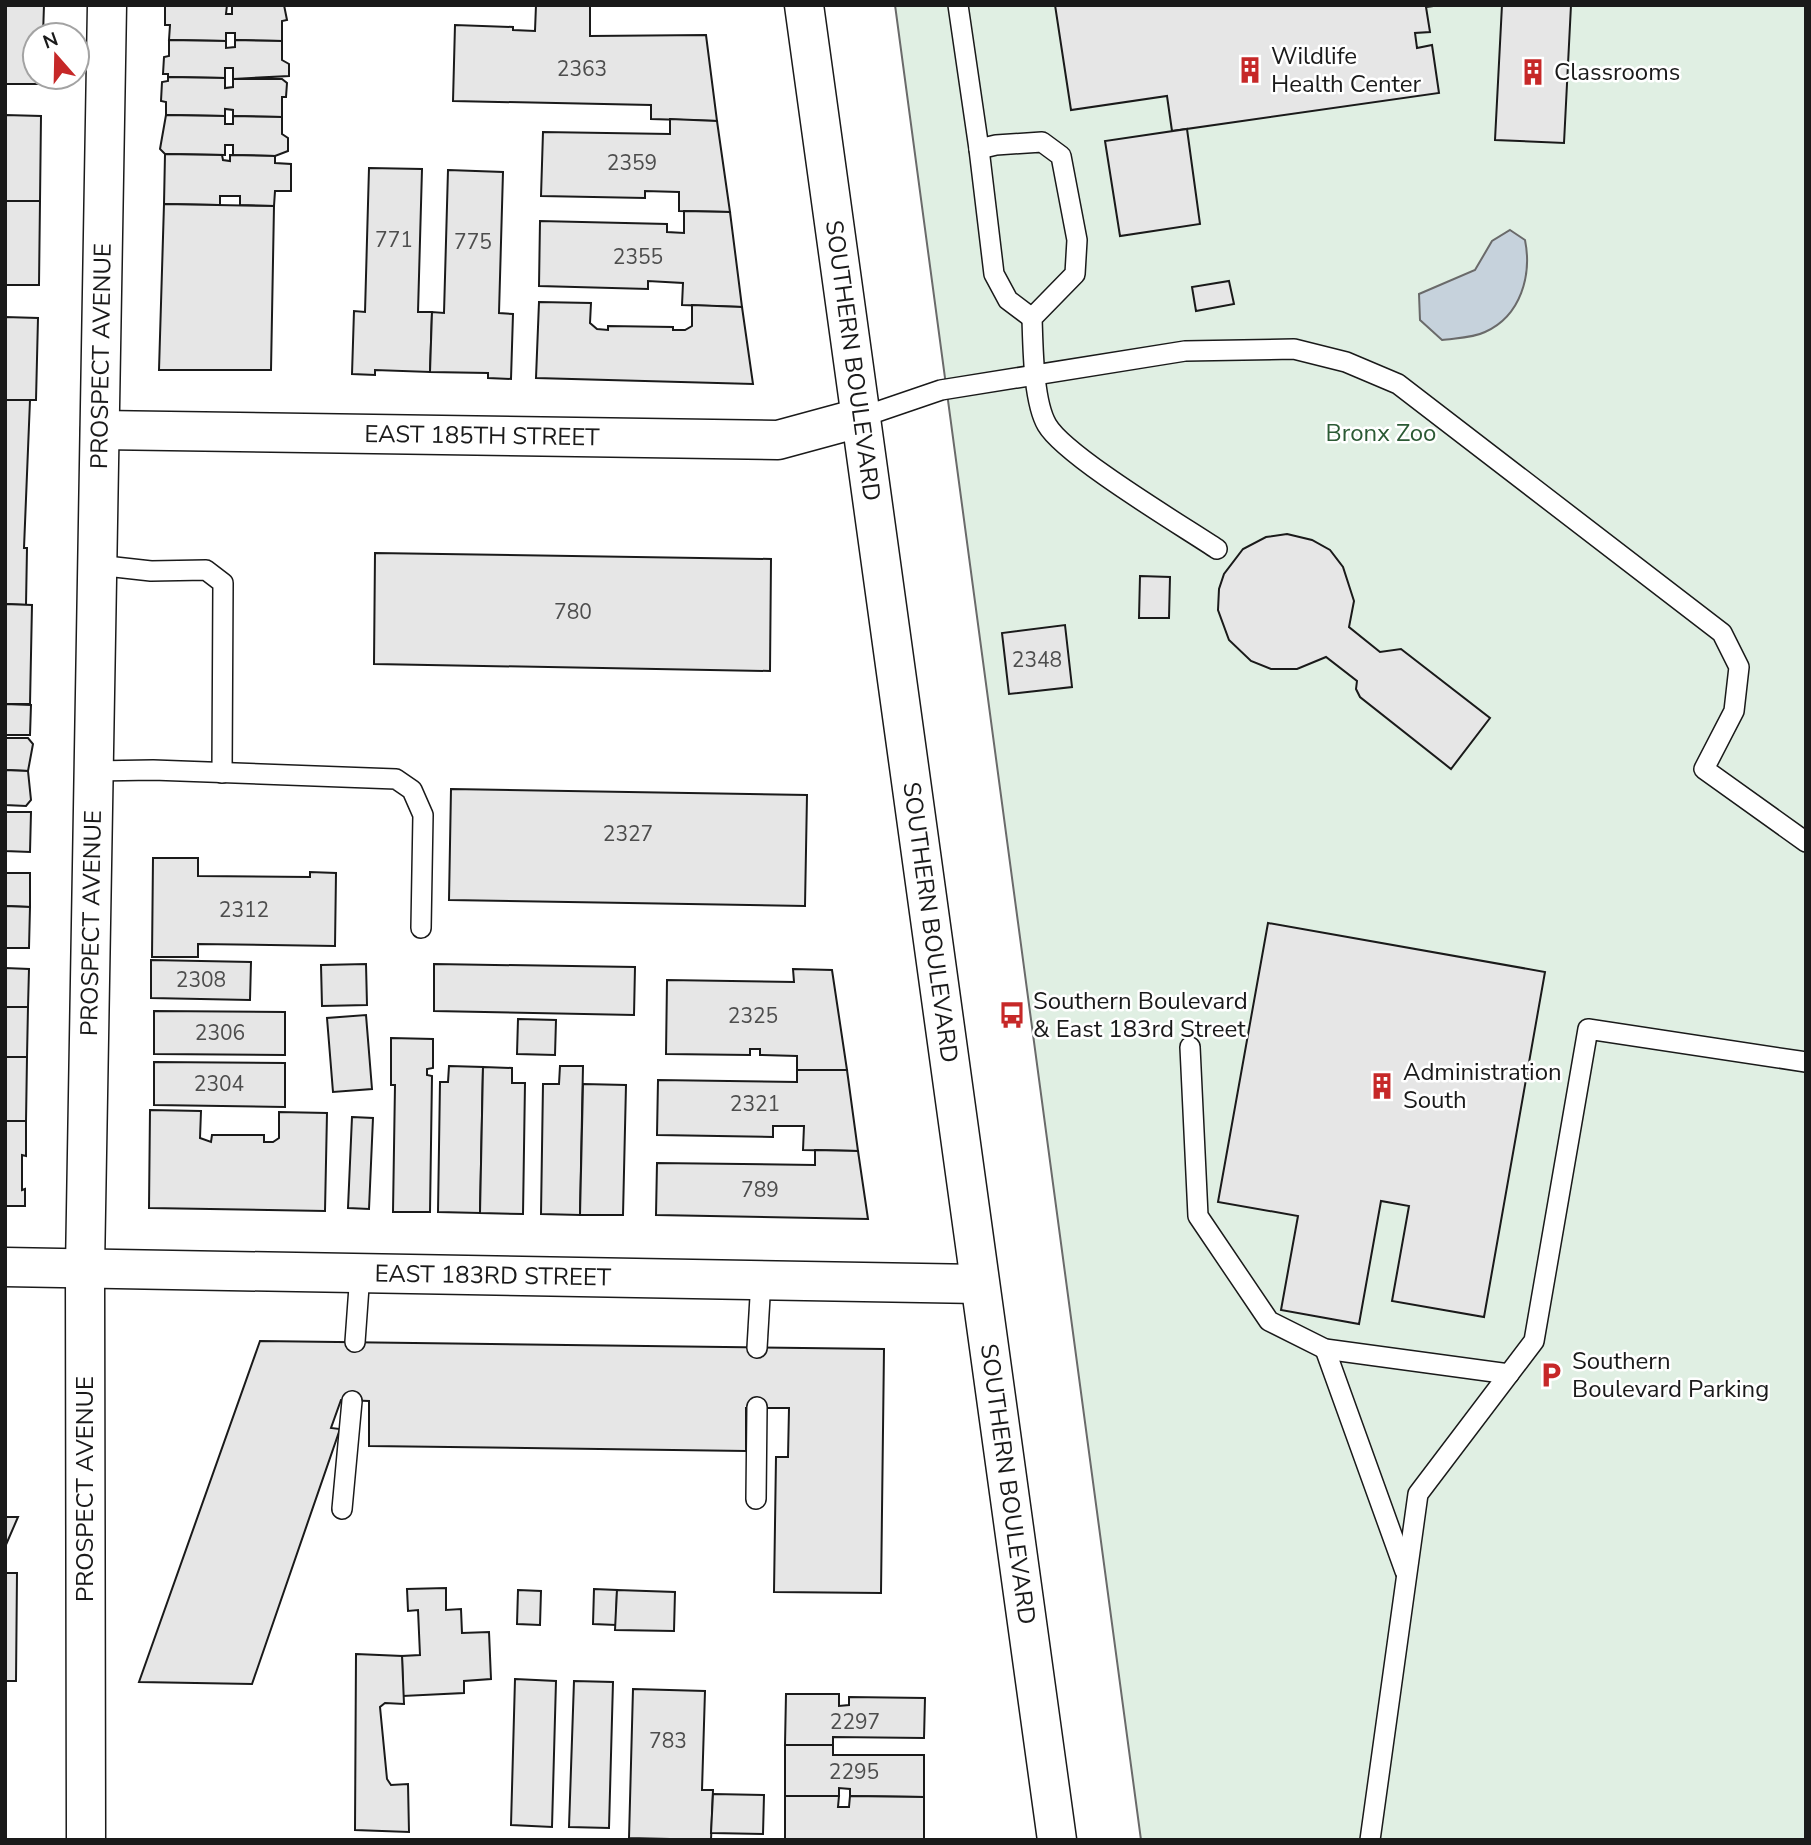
<svg xmlns="http://www.w3.org/2000/svg" width="1811" height="1845" font-family="'Nunito Sans',sans-serif">
	<style>
		.green { fill: #e0efe3; stroke: #6a6a6a; stroke-width: 2 }
		.water { fill: #c6d2dc; stroke: #6a6a6a; stroke-width: 2 }
		.building { fill: #e6e6e6; stroke: #1a1a1a; stroke-width: 2 }
		.lines { fill: none; stroke-linecap: round; stroke-linejoin: round }
		.service-casing { stroke: #1a1a1a; stroke-width: 22 }
		.minor-casing { stroke: #1a1a1a; stroke-width: 41 }
		.secondary-casing { stroke: #1a1a1a; stroke-width: 41 }
		.service { stroke: #fff; stroke-width: 19 }
		.minor { stroke: #fff; stroke-width: 38 }
		.secondary { stroke: #fff; stroke-width: 38 }
		.labels { text-anchor: middle; stroke-width: 5; stroke-linejoin: round; paint-order: stroke }
		.number-label { font-size: 21px; fill: #4d4d4d }
		.poi-label { font-size: 24px; fill: #1a1a1a; stroke: #fff; text-anchor: start }
		.street-label { font-size: 24px; fill: #1a1a1a; stroke: #fff }
		.park-label { font-size: 24px; fill: #2b5a34; stroke: #fff }
	</style>
	<rect width="100%" height="100%" fill="#fff"/>
	<path class="green" d="M 895,5 L 1806,5 L 1806,1840 L 1141,1840 Z"/>
	<path class="water" d="M 1510,230 L 1525,240 C 1532,275 1521,316 1485,332 C 1473,338 1455,338 1442,340 L 1420,320 L 1419,294 L 1475,270 L 1492,241 Z"/>
	<g class="building">
		<path d="M 5,5 L 44,5 L 43,35 L 35,35 L 35,77 L 42,77 L 42,84 L 5,84 Z"/>
		<path d="M 227,5 L 226,14 L 232,14 L 232,5 L 284,5 L 287,20 L 282,21 L 282,41 L 235,40 L 235,33 L 226,33 L 226,41 L 169,40 L 170,25 L 165,25 L 165,6 Z"/>
		<path d="M 536,5 L 590,5 L 590,36 L 706,35 L 717,121 L 651,119 L 651,105 L 453,101 L 455,25 L 513,27 L 513,30 L 535,31 Z"/>
		<path d="M 1055,5 L 1441,5 L 1426,7 L 1430,32 L 1415,33 L 1417,48 L 1432,45 L 1439,93 L 1172,131 L 1167,96 L 1071,110 Z"/>
		<path d="M 1502,5 L 1571,5 L 1564,143 L 1495,140 Z"/>
		<path d="M 169,40 L 226,41 L 226,48 L 235,47 L 235,40 L 282,41 L 282,60 L 289,64 L 289,76 L 233,79 L 233,68 L 225,68 L 225,78 L 168,77 L 168,74 L 163,74 L 164,57 L 169,56 Z"/>
		<path d="M 168,77 L 225,78 L 225,88 L 233,87 L 233,79 L 282,79 L 287,83 L 286,97 L 282,97 L 282,117 L 233,116 L 233,110 L 225,109 L 225,116 L 166,115 L 166,102 L 161,101 L 162,82 L 168,81 Z"/>
		<path d="M 5,115 L 41,116 L 40,201 L 5,201 Z"/>
		<path d="M 166,115 L 225,116 L 225,124 L 233,124 L 233,116 L 282,117 L 282,134 L 288,138 L 288,151 L 275,156 L 233,155 L 233,145 L 225,145 L 225,155 L 165,154 L 160,149 Z"/>
		<path d="M 670,119 L 717,121 L 730,212 L 679,211 L 679,192 L 645,191 L 645,198 L 541,196 L 543,132 L 670,134 Z"/>
		<path d="M 1187,129 L 1200,224 L 1120,236 L 1105,141 Z"/>
		<path d="M 165,154 L 222,155 L 223,160 L 230,161 L 230,155 L 275,156 L 275,163 L 291,164 L 291,191 L 275,191 L 274,206 L 240,205 L 240,196 L 220,196 L 220,205 L 164,204 Z"/>
		<path d="M 369,168 L 422,169 L 418,312 L 432,312 L 430,372 L 375,370 L 375,375 L 352,374 L 354,311 L 365,312 Z"/>
		<path d="M 448,170 L 503,172 L 499,313 L 513,314 L 511,379 L 488,378 L 488,373 L 430,372 L 432,312 L 444,313 Z"/>
		<path d="M 5,201 L 40,201 L 39,285 L 5,285 Z"/>
		<path d="M 164,204 L 274,206 L 271,370 L 159,370 Z"/>
		<path d="M 684,211 L 730,212 L 742,307 L 682,305 L 683,283 L 648,281 L 648,289 L 539,286 L 540,221 L 667,224 L 667,232 L 684,233 Z"/>
		<path d="M 1229,281 L 1234,304 L 1196,311 L 1192,287 Z"/>
		<path d="M 539,302 L 591,303 L 590,323 L 597,329 L 608,330 L 608,326 L 673,327 L 673,330 L 685,330 L 692,326 L 692,305 L 742,307 L 753,384 L 536,378 Z"/>
		<path d="M 5,317 L 38,318 L 36,400 L 5,400 Z"/>
		<path d="M 5,400 L 30,400 L 24,548 L 27,548 L 26,605 L 5,604 Z"/>
		<path d="M 1287,534 L 1312,540 L 1330,550 L 1343,567 L 1354,601 L 1349,627 L 1380,652 L 1401,649 L 1490,718 L 1451,769 L 1360,697 L 1356,689 L 1357,681 L 1326,657 L 1297,669 L 1271,669 L 1251,661 L 1229,640 L 1218,610 L 1219,589 L 1224,574 L 1243,549 L 1266,537 Z"/>
		<path d="M 375,553 L 771,559 L 770,671 L 374,664 Z"/>
		<path d="M 1140,576 L 1170,577 L 1169,618 L 1139,618 Z"/>
		<path d="M 5,604 L 32,605 L 30,704 L 5,704 Z"/>
		<path d="M 1065,625 L 1072,687 L 1009,694 L 1002,633 Z"/>
		<path d="M 5,704 L 31,705 L 30,735 L 5,735 Z"/>
		<path d="M 5,738 L 28,738 L 33,744 L 28,771 L 5,770 Z"/>
		<path d="M 5,770 L 28,771 L 31,800 L 26,806 L 5,805 Z"/>
		<path d="M 451,789 L 807,795 L 805,906 L 449,900 Z"/>
		<path d="M 5,812 L 31,812 L 30,852 L 5,851 Z"/>
		<path d="M 153,858 L 198,858 L 198,876 L 310,877 L 310,872 L 336,873 L 335,946 L 198,944 L 198,957 L 152,957 Z"/>
		<path d="M 5,873 L 30,873 L 30,907 L 5,906 Z"/>
		<path d="M 5,906 L 30,907 L 29,948 L 5,948 Z"/>
		<path d="M 1268,923 L 1545,972 L 1484,1317 L 1392,1301 L 1409,1206 L 1381,1201 L 1359,1324 L 1281,1310 L 1298,1216 L 1218,1202 Z"/>
		<path d="M 151,960 L 251,962 L 250,1000 L 151,998 Z"/>
		<path d="M 366,964 L 367,1005 L 322,1006 L 321,965 Z"/>
		<path d="M 434,964 L 635,967 L 634,1015 L 434,1011 Z"/>
		<path d="M 5,968 L 29,969 L 28,1007 L 5,1007 Z"/>
		<path d="M 793,969 L 832,970 L 847,1070 L 797,1070 L 797,1056 L 760,1055 L 760,1049 L 750,1049 L 750,1055 L 666,1054 L 667,980 L 794,982 Z"/>
		<path d="M 5,1007 L 28,1007 L 27,1057 L 5,1057 Z"/>
		<path d="M 154,1011 L 285,1012 L 285,1055 L 154,1054 Z"/>
		<path d="M 366,1015 L 372,1089 L 333,1092 L 327,1018 Z"/>
		<path d="M 518,1019 L 556,1020 L 555,1055 L 517,1054 Z"/>
		<path d="M 391,1038 L 433,1039 L 433,1068 L 427,1069 L 427,1075 L 432,1076 L 430,1212 L 393,1212 L 395,1085 L 391,1085 Z"/>
		<path d="M 5,1057 L 27,1057 L 26,1121 L 5,1121 Z"/>
		<path d="M 154,1062 L 285,1063 L 285,1107 L 154,1105 Z"/>
		<path d="M 449,1066 L 483,1067 L 480,1213 L 438,1212 L 440,1082 L 448,1082 Z"/>
		<path d="M 560,1066 L 583,1066 L 580,1215 L 541,1214 L 543,1084 L 559,1084 Z"/>
		<path d="M 483,1067 L 512,1068 L 512,1083 L 525,1083 L 523,1214 L 480,1213 Z"/>
		<path d="M 797,1070 L 847,1070 L 858,1151 L 803,1150 L 804,1126 L 773,1126 L 773,1137 L 657,1135 L 658,1080 L 797,1082 Z"/>
		<path d="M 583,1084 L 626,1085 L 623,1215 L 580,1215 Z"/>
		<path d="M 150,1110 L 201,1111 L 200,1138 L 211,1142 L 212,1135 L 264,1135 L 264,1142 L 273,1142 L 279,1138 L 279,1112 L 327,1113 L 325,1211 L 149,1208 Z"/>
		<path d="M 352,1117 L 373,1118 L 369,1209 L 348,1208 Z"/>
		<path d="M 5,1121 L 26,1121 L 26,1156 L 22,1155 L 22,1190 L 25,1189 L 25,1206 L 5,1206 Z"/>
		<path d="M 815,1150 L 858,1151 L 868,1219 L 656,1215 L 657,1163 L 815,1165 Z"/>
		<path d="M 260,1341 L 884,1349 L 881,1593 L 774,1592 L 776,1457 L 788,1457 L 789,1408 L 746,1408 L 746,1451 L 369,1446 L 369,1401 L 341,1400 L 331,1428 L 340,1429 L 252,1684 L 139,1682 Z"/>
		<path d="M 5,1517 L 18,1517 L 5,1547 Z"/>
		<path d="M 5,1573 L 17,1573 L 16,1681 L 5,1681 Z"/>
		<path d="M 446,1588 L 446,1610 L 461,1609 L 462,1633 L 489,1632 L 491,1679 L 464,1681 L 464,1693 L 403,1696 L 402,1656 L 420,1655 L 418,1610 L 408,1611 L 407,1589 Z"/>
		<path d="M 594,1589 L 617,1590 L 616,1625 L 593,1624 Z"/>
		<path d="M 518,1590 L 541,1591 L 540,1625 L 517,1624 Z"/>
		<path d="M 617,1590 L 675,1592 L 674,1631 L 615,1630 Z"/>
		<path d="M 356,1654 L 402,1656 L 404,1704 L 385,1703 L 380,1707 L 387,1779 L 391,1785 L 408,1784 L 409,1832 L 355,1830 Z"/>
		<path d="M 515,1679 L 556,1681 L 552,1827 L 511,1825 Z"/>
		<path d="M 574,1681 L 613,1682 L 609,1828 L 569,1827 Z"/>
		<path d="M 633,1689 L 705,1691 L 702,1790 L 713,1790 L 711,1840 L 629,1838 Z"/>
		<path d="M 786,1694 L 839,1694 L 839,1706 L 849,1705 L 849,1697 L 925,1698 L 924,1738 L 833,1737 L 833,1745 L 785,1745 Z"/>
		<path d="M 785,1745 L 833,1745 L 833,1755 L 924,1755 L 924,1797 L 850,1796 L 850,1789 L 839,1788 L 839,1796 L 785,1796 Z"/>
		<path d="M 713,1794 L 764,1795 L 763,1834 L 711,1833 Z"/>
		<path d="M 785,1796 L 839,1796 L 838,1807 L 849,1807 L 850,1796 L 924,1797 L 924,1840 L 785,1840 Z"/>
	</g>
	<g class="lines">
		<defs>
			<g id="service">
				<path d="M 958,5 L 979,149 L 996,145 L 1042,142 L 1061,156 L 1077,240 L 1075,274 L 1032,318 C 1033,345 1033,401 1047,425 C 1065,456 1181,525 1217,549"/>
				<path d="M 979,149 L 994,274 L 1008,300 L 1032,318"/>
				<path d="M 859,418 L 941,390 L 1185,351 L 1294,349 L 1346,362 L 1398,384 L 1722,633 L 1739,667 L 1734,711 L 1704,769 L 1806,842"/>
				<path d="M 97,565 L 151,571 L 206,570 L 223,583 L 222,773"/>
				<path d="M 94,771 L 153,770 L 396,779 L 412,790 L 423,815 L 421,928"/>
				<path d="M 1190,1047 L 1198,1216 L 1269,1321 L 1325,1349 L 1509,1374"/>
				<path d="M 355,1342 L 360,1273"/>
				<path d="M 757,1348 L 761,1280"/>
				<path d="M 1325,1349 L 1405,1571"/>
				<path d="M 756,1499 L 757,1407"/>
				<path d="M 342,1509 L 352,1401"/>
				<path d="M 1370,1840 L 1418,1494 L 1534,1341 L 1588,1029 L 1806,1062"/>
			</g>
			<g id="minor">
				<path id="s1" d="M 100,430 L 778,440 L 859,418"/>
				<path id="s2" d="M 5,1267 L 979,1284"/>
				<path id="s3" d="M 86,1840 L 85,1268 L 107,5"/>
			</g>
			<g id="secondary">
				<path id="s4" d="M 804,5 L 1057,1840"/>
			</g>
		</defs>
		<use href="#service" class="service-casing"/>
		<use href="#minor" class="minor-casing"/>
		<use href="#secondary" class="secondary-casing"/>
		<use href="#service" class="service"/>
		<use href="#minor" class="minor"/>
		<use href="#secondary" class="secondary"/>
	</g>
	<defs>
		<symbol id="building-bare" viewBox="-9 -9 18 18"><path d="M-4-6H4V6H1V3H-1V6H-4ZM-2.5-4.3h1.7v1.8h-1.7ZM.8-4.3h1.7v1.8H.8ZM-2.5-1h1.7V.8h-1.7ZM.8-1h1.7V.8H.8Z" fill="#c62828" stroke="#fff" stroke-width="2.5" paint-order="stroke"/></symbol>
		<symbol id="bus-bare" viewBox="-9 -9 18 18"><path d="M-5-6H5V4H4V6H2V4H-2V6H-4V4H-5ZM-3.5-4V0h7V-4ZM-3.5 1.2v1.5H-2V1.2ZM2 1.2v1.5H3.5V1.2Z" fill="#c62828" stroke="#fff" stroke-width="2.5" paint-order="stroke"/></symbol>
		<symbol id="parking-bare" viewBox="-9 -9 18 18"><path d="M-3.5-5.5H1a3.5 3.5 0 0 1 0 7H-1V5.5H-3.5ZM-1-3.4V-.6H.8a1.4 1.4 0 0 0 0-2.8Z" fill="#c62828" stroke="#fff" stroke-width="2.5" paint-order="stroke"/></symbol>
	</defs>
	<g fill-rule="evenodd">
		<use href="#building-bare" x="1231" y="51" width="38" height="38"/>
		<use href="#building-bare" x="1514" y="53" width="38" height="38"/>
		<use href="#bus-bare" x="993" y="996" width="38" height="38"/>
		<use href="#building-bare" x="1363" y="1067" width="38" height="38"/>
		<use href="#parking-bare" x="1532" y="1356" width="38" height="38"/>
	</g>
	<g class="labels">
		<g class="number-label">
			<text x="582" y="76">2363</text>
			<text x="632" y="170">2359</text>
			<text x="394" y="247">771</text>
			<text x="473" y="249">775</text>
			<text x="638" y="264">2355</text>
			<text x="573" y="619">780</text>
			<text x="1037" y="667">2348</text>
			<text x="628" y="841">2327</text>
			<text x="244" y="917">2312</text>
			<text x="201" y="987">2308</text>
			<text x="753" y="1023">2325</text>
			<text x="220" y="1040">2306</text>
			<text x="219" y="1091">2304</text>
			<text x="755" y="1111">2321</text>
			<text x="760" y="1197">789</text>
			<text x="855" y="1729">2297</text>
			<text x="668" y="1748">783</text>
			<text x="854" y="1779">2295</text>
		</g>
		<g class="poi-label">
			<text x="1271" y="64">Wildlife<tspan x="1271" dy="28">Health Center</tspan></text>
			<text x="1554" y="80">Classrooms</text>
			<text x="1033" y="1009">Southern Boulevard<tspan x="1033" dy="28">&amp; East 183rd Street</tspan></text>
			<text x="1403" y="1080">Administration<tspan x="1403" dy="28">South</tspan></text>
			<text x="1572" y="1369">Southern<tspan x="1572" dy="28">Boulevard Parking</tspan></text>
		</g>
		<g class="street-label">
			<text dy="8" stroke="none"><textPath href="#s3" startOffset="1484">PROSPECT AVENUE</textPath></text>
			<text dy="8" stroke="none"><textPath href="#s4" startOffset="359">SOUTHERN BOULEVARD</textPath></text>
			<text dy="8" stroke="none"><textPath href="#s1" startOffset="382">EAST 185TH STREET</textPath></text>
			<text dy="8" stroke="none"><textPath href="#s3" startOffset="917">PROSPECT AVENUE</textPath></text>
			<text dy="8" stroke="none"><textPath href="#s4" startOffset="926">SOUTHERN BOULEVARD</textPath></text>
			<text dy="8" stroke="none"><textPath href="#s2" startOffset="488">EAST 183RD STREET</textPath></text>
			<text dy="8" stroke="none"><textPath href="#s4" startOffset="1493">SOUTHERN BOULEVARD</textPath></text>
			<text transform="translate(85 1489) rotate(-90)" y="8">PROSPECT AVENUE</text>
		</g>
		<g class="park-label">
			<text x="1381" y="441">Bronx Zoo</text>
		</g>
	</g>
	<rect width="1811" height="1845" fill="none" stroke="#1a1a1a" stroke-width="14"/>
	<g transform="translate(56 56) rotate(340)"><circle r="33" fill="#ffffff" stroke="#a3a3a3" stroke-width="2"/>
	<path d="M0-5L12 26L0 18L-12 26Z" fill="#c62828"/>
	<text y="-10" font-size="19" font-weight="bold" text-anchor="middle" fill="#1a1a1a">N</text>
	</g>
</svg>
